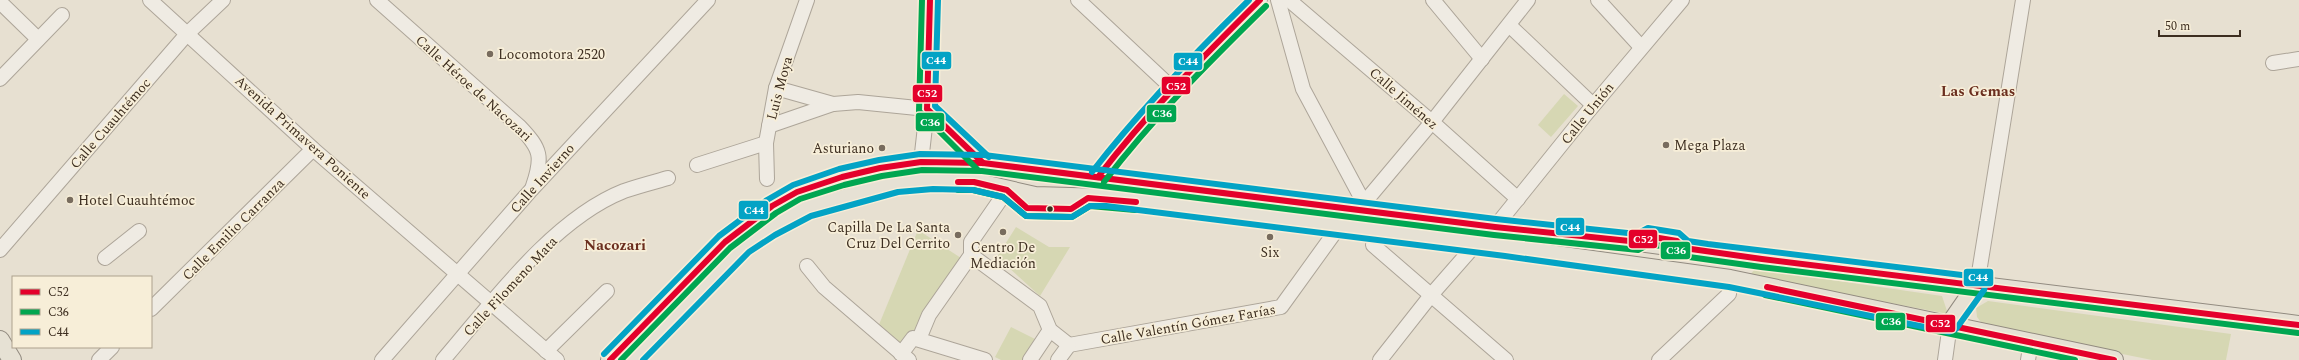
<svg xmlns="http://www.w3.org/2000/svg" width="2299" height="360" font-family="Spectral,serif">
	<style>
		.green { fill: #d6d7b3 }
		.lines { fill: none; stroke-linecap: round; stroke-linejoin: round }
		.minor-casing { stroke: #ada599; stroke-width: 16 }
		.major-casing { stroke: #928b80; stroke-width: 20 }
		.minor { stroke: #efebe3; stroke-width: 14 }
		.major { stroke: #e6e1d4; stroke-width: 18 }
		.bus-1-casing { stroke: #f7eed8; stroke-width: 9 }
		.bus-2-casing { stroke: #f7eed8; stroke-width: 9 }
		.bus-3-casing { stroke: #f7eed8; stroke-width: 9 }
		.bus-1 { stroke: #e4002b; stroke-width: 6 }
		.bus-2 { stroke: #00a651; stroke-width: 6 }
		.bus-3 { stroke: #03a3c5; stroke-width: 6 }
		.poi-dot { fill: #786c5e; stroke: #f7eed8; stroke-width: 1.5 }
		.bus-dot { fill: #3d2e20; stroke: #f7eed8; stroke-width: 1.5 }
		.labels { text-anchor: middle; stroke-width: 3.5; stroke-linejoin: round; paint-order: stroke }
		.poi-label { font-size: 14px; fill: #3d2e20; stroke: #f7eed8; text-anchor: start }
		.street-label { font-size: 14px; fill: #3d2e20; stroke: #f7eed8 }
		.neighbourhood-label { font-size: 15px; font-weight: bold; fill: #6b2e1e; stroke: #f7eed8 }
		.line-badge { stroke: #f7eed8; stroke-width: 1.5 }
		.badge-label { font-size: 11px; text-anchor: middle; font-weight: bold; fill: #fff }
	</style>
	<rect width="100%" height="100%" fill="#e7e0d1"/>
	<g class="green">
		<path d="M 1564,94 L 1578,106 L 1551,137 L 1538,125 Z"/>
		<path d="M 1016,227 L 1049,247 L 1070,247 L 1040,296 L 997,257 Z"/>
		<path d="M 918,230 L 961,258 L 915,334 L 901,348 L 878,327 Z"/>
		<path d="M 1755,269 L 1942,296 L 1948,314 L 1749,276 Z"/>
		<path d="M 1988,301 L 2231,334 L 2226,360 L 2152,360 L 1984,326 L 1977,317 L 1976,308 Z"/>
		<path d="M 1011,327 L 1035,339 L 1025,360 L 1001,360 L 995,357 Z"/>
	</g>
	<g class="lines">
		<defs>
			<g id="minor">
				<path d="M 150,0 L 313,149 L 557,360"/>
				<path d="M 377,0 L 520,127 C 541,149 543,157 533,186"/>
				<path d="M 1078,0 L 1172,88"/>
				<path d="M 1278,0 L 1303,89 L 1364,203"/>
				<path d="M 1289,0 L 1432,122 L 1518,199"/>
				<path d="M 1433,0 L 1482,59"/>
				<path d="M 1598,0 L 1641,47"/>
				<path d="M 0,2 L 38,39"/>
				<path d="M 1509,25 L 1593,105"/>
				<path d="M 2273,63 L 2299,59"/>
				<path d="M 0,79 L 62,15"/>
				<path d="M 776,88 L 833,104"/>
				<path d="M 927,109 L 983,163"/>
				<path d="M 769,126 L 833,104 L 858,102 L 927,109"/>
				<path d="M 921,162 L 927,109 L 930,0"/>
				<path d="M 697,165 L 766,143"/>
				<path d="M 1098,177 L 1132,133 L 1172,88 L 1260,0"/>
				<path d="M 767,179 L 766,143 L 776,88 L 807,0"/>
				<path d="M 1007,190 L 971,242 L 971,255 L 1040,306 L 1050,330 L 1069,345"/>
				<path d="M 1363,209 L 1364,203 L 1432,122 L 1528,0"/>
				<path d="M 1495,227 L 1586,114 L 1682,0"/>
				<path d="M 1373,245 L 1506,360"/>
				<path d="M 0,250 L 187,34 L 223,0"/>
				<path d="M 105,258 L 139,231"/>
				<path d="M 807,266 L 824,287 L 909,360"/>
				<path d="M 1977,285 L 2023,0"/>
				<path d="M 151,309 L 313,149"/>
				<path d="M 919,339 L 929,315 L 971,255"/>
				<path d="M 1069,345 L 1281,307 L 1338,228"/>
				<path d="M 546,351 L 607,291"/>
				<path d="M 901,354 L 913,338 L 985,360"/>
				<path d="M 99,360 L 112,347"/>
				<path d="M 382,360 L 531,190 L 708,0"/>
				<path d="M 443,360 C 492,303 553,219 624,191 C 638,186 654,182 668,178"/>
				<path d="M 1030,360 L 1050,330"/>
				<path d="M 1058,360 L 1069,345"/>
				<path d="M 1380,360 L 1432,294 L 1475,245"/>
				<path d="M 1659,360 L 1729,294 L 1730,279"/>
				<path d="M 1945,360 L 1950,324"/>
				<path d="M 2028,360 L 2031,342"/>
			</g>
			<g id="major">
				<path d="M 1950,324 L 1977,285"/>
				<path d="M 0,340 L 12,360"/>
				<path d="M 610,360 L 725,242 L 772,206 L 797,192 L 842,177 L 921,162 L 983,163 L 1042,170 L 1495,227 L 1639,242 L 1762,259 L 2299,325"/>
				<path d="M 632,360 L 736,254 L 771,228 L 808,209 L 897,184 L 933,181 L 974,182 L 1035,196 L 1106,198 L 1506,248 L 1730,279 L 2114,360"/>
			</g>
		</defs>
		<use href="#minor" class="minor-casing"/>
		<use href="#major" class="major-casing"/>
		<use href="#minor" class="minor"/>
		<use href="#major" class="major"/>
		<defs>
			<g id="bus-1">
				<path d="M 930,0 L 927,109 L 983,163"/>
				<path d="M 1098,177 C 1147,113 1203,57 1260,0"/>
				<path d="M 958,182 L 974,182 L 1007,190 L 1027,208 L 1071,209 L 1088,198 L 1136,202"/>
				<path d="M 1767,287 L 2114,360"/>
				<path d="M 610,360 L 725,242 L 772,206 L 797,192 L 842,177 L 880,168 L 921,162 L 983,163 L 1495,227 L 1639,242 L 1647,236 L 1677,241 L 1684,248 L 1762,259 L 2299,325"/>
			</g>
			<g id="bus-2">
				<path d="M 922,0 L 919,111 L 977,169"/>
				<path d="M 1104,182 C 1153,118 1209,62 1266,6"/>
				<path d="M 958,190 L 973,190 L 1003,197 L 1026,216 L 1072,217 L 1090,206 L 1135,210"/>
				<path d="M 1765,295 L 2075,360"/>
				<path d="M 621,360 L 730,248 L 776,213 L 800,199 L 844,185 L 882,176 L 922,170 L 982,171 L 1494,235 L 1638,250 L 1649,244 L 1673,248 L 1682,256 L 1761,267 L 2298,333"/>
			</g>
			<g id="bus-3">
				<path d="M 938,0 L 935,106 L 989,157"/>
				<path d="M 1092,172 C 1140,110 1193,55 1249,0"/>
				<path d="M 604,354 L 719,236 L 767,200 L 793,185 L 839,169 L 879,160 L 920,154 L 984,155 L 1496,219 L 1637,234 L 1648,228 L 1679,233 L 1688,241 L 1708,244 L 1978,277 C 1984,279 1986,284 1984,290 L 1956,329 L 1949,332 L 1729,287 L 1505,256 L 1106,206 L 1090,206 L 1072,217 L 1026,216 L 1003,197 L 973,190 L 933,189 L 898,192 L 811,216 L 775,235 L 749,252 L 643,360"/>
			</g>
		</defs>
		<use href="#bus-1" class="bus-1-casing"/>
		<use href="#bus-2" class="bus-2-casing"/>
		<use href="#bus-3" class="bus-3-casing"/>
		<use href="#bus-1" class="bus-1"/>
		<use href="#bus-2" class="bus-2"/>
		<use href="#bus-3" class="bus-3"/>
	</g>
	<g class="poi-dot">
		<circle cx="490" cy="54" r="4"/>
		<circle cx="1666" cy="145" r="4"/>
		<circle cx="882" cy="148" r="4"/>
		<circle cx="70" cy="200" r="4"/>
		<circle cx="1003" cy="232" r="4"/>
		<circle cx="958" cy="235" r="4"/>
		<circle cx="1270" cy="237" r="4"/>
	</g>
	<circle class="bus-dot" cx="1050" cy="209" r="3.5"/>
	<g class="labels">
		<g class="poi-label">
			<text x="498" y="59">Locomotora 2520</text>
			<text x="1674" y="150">Mega Plaza</text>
			<text x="874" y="153" text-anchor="end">Asturiano</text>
			<text x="78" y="205">Hotel Cuauhtémoc</text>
			<text x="950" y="232" text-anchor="end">Capilla De La Santa<tspan x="950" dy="16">Cruz Del Cerrito</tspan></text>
			<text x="1003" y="252" text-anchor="middle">Centro De<tspan x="1003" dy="16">Mediación</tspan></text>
			<text x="1270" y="257" text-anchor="middle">Six</text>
		</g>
		<g class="street-label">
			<text transform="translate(474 88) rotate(42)" y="5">Calle Héroe de Nacozari</text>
			<text transform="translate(779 88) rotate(-75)" y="5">Luis Moya</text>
			<text transform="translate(1404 98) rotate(41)" y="5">Calle Jiménez</text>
			<text transform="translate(1587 113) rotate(-51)" y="5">Calle Unión</text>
			<text transform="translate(110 123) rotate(-49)" y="5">Calle Cuauhtémoc</text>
			<text transform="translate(303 137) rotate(42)" y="5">Avenida Primavera Poniente</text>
			<text transform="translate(542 178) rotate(-48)" y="5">Calle Invierno</text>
			<text transform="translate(233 229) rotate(-45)" y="5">Calle Emilio Carranza</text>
			<text transform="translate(510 286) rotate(-47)" y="5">Calle Filomeno Mata</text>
			<text transform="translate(1188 324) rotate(-10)" y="5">Calle Valentín Gómez Farías</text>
		</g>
		<g class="neighbourhood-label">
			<text x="1978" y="96">Las Gemas</text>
			<text x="615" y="250">Nacozari</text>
		</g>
	</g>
	<g class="line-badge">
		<rect x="921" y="51" width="31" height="19" rx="4" fill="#03a3c5"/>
		<rect x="1173" y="52" width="30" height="19" rx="4" fill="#03a3c5"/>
		<rect x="1161" y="76" width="30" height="19" rx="4" fill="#e4002b"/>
		<rect x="912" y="84" width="31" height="19" rx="4" fill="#e4002b"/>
		<rect x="1146" y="104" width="31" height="19" rx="4" fill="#00a651"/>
		<rect x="915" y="112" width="30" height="20" rx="4" fill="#00a651"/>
		<rect x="738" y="200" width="31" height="20" rx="4" fill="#03a3c5"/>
		<rect x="1555" y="217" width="30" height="19" rx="4" fill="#03a3c5"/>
		<rect x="1628" y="229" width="30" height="20" rx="4" fill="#e4002b"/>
		<rect x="1660" y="241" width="31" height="19" rx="4" fill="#00a651"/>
		<rect x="1963" y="268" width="31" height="19" rx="4" fill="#03a3c5"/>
		<rect x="1875" y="312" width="31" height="19" rx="4" fill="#00a651"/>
		<rect x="1925" y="314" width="31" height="19" rx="4" fill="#e4002b"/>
	</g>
	<g class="badge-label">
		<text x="936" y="64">C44</text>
		<text x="1188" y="65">C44</text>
		<text x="1176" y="90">C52</text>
		<text x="927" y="97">C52</text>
		<text x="1162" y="117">C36</text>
		<text x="930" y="126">C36</text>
		<text x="754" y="214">C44</text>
		<text x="1570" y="231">C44</text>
		<text x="1643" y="243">C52</text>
		<text x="1676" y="254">C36</text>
		<text x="1978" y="281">C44</text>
		<text x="1891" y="325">C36</text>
		<text x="1940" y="327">C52</text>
	</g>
	<rect x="12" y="276" width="140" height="72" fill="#f7eed8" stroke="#ada18e"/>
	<rect x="20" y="289" width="20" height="6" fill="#e4002b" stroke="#ada18e"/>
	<text x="48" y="296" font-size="12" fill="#3d2e20">C52</text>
	<rect x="20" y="309" width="20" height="6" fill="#00a651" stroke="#ada18e"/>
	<text x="48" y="316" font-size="12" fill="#3d2e20">C36</text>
	<rect x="20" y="329" width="20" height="6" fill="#03a3c5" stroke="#ada18e"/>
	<text x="48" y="336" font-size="12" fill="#3d2e20">C44</text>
	<path d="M2159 30v6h81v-6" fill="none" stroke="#3d2e20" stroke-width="2"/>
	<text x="2165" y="30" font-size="12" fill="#3d2e20" stroke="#f7eed8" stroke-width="3" paint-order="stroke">50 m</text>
</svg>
